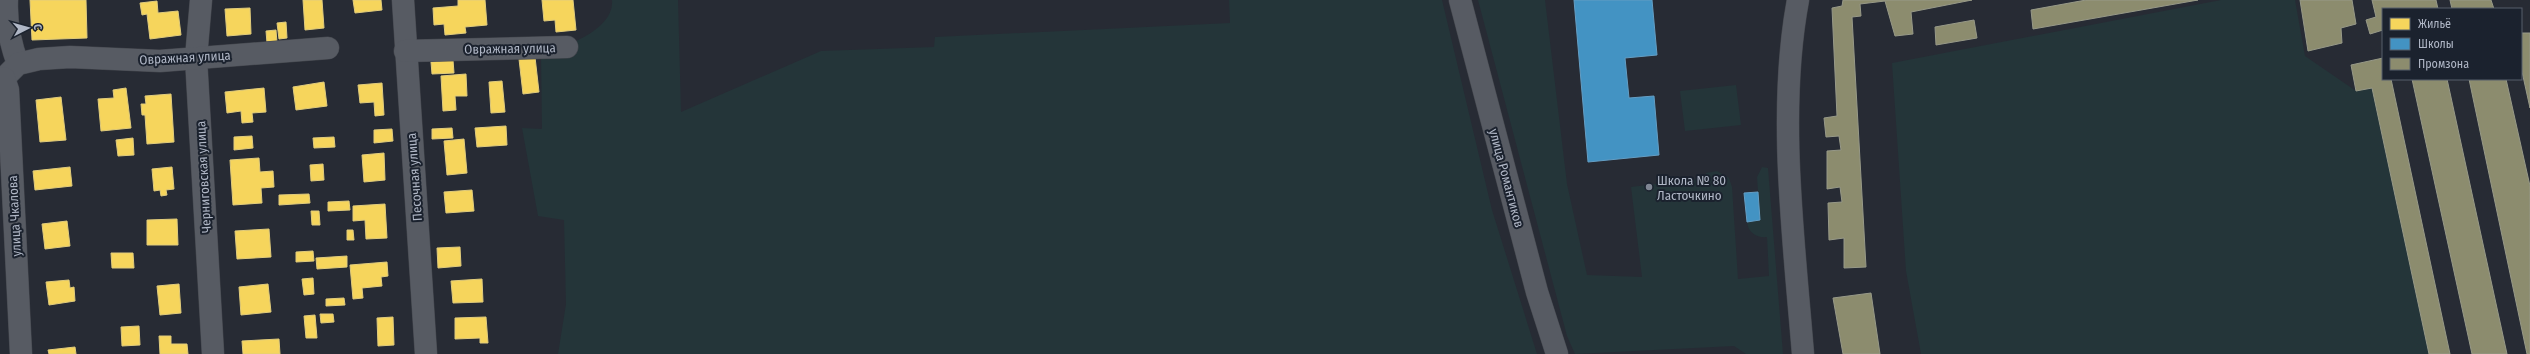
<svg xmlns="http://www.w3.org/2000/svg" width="2530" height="354" font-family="'Fira Sans Condensed',sans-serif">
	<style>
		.green { fill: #243539 }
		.homes { fill: #f6d55c; stroke: #e1cc7c }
		.schools { fill: #4393c3; stroke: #649ec4 }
		.industry { fill: #8c8c6e; stroke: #979988 }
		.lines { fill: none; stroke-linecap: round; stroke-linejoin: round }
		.minor-casing { stroke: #43464d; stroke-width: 23 }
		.minor { stroke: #575b63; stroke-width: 22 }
		.poi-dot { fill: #808693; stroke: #1b222e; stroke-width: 1.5 }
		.labels { text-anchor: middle; stroke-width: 4; stroke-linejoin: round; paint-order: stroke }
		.street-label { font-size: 13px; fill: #b0b7c6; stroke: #1b222e }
		.poi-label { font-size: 13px; fill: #b0b7c6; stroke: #1b222e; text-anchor: start }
	</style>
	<rect width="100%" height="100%" fill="#272b34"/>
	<g class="green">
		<path d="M 612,0 L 678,0 L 681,112 L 821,51 L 934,47 L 935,37 L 1230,23 L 1229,0 L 1442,0 L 1492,210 L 1537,354 L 558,354 L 566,304 L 564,220 L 538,216 L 522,128 L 542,129 L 541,55 C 564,47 615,30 612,0 Z"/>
		<path d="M 1478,0 L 1545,0 L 1567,184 L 1587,275 L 1642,277 L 1631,187 L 1705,178 L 1706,173 L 1717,171 L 1729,178 L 1732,187 L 1738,279 L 1769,276 L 1767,237 C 1757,238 1748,233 1747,222 L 1760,220 L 1757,177 L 1762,167 L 1768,168 L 1783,354 L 1746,354 L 1734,346 L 1575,354 L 1567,336 Z"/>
		<path d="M 2221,0 L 2295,0 L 2305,56 L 2356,91 L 2372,88 L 2429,354 L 1921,354 L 1906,271 L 1892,63 Z"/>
		<path d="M 1736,85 L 1741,125 L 1685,131 L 1680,91 Z"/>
	</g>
	<g class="homes">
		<path d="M 30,0 L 86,0 L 87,38 L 32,40 Z"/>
		<path d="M 303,0 L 322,0 L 324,28 L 305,30 Z"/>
		<path d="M 353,0 L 381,0 L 382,10 L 355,13 Z"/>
		<path d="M 458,0 L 485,0 L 487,25 L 465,27 L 466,33 L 445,35 L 444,24 L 434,25 L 433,8 L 458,6 Z"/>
		<path d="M 542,0 L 573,0 L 576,30 L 556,32 L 555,20 L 544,21 Z"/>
		<path d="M 157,1 L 158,13 L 178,11 L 181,35 L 150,39 L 147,14 L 142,15 L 140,3 Z"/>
		<path d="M 250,8 L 251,34 L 227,36 L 225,9 Z"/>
		<path d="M 286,22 L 287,38 L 279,39 L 277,23 Z"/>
		<path d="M 276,30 L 277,43 L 267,43 L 266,31 Z"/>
		<path d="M 535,57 L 539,92 L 523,94 L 519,59 Z"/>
		<path d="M 453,60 L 454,73 L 432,74 L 431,62 Z"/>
		<path d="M 466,74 L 467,96 L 455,96 L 456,110 L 443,111 L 441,76 Z"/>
		<path d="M 502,81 L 505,112 L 491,113 L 489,82 Z"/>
		<path d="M 324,82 L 327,106 L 296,110 L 293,87 Z"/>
		<path d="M 382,83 L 384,115 L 375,116 L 374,102 L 360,103 L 358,85 Z"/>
		<path d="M 126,88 L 131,128 L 101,131 L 98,99 L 114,98 L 113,90 Z"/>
		<path d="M 264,88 L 266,112 L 252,113 L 253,122 L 242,123 L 241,111 L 227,113 L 225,92 Z"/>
		<path d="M 171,94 L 174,142 L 147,144 L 145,115 L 142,115 L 141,104 L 146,104 L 145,96 Z"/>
		<path d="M 61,97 L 66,140 L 40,142 L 36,100 Z"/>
		<path d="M 506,126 L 507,145 L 477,147 L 475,128 Z"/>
		<path d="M 452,128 L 453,138 L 432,139 L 432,129 Z"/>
		<path d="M 392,129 L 393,141 L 374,143 L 374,130 Z"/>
		<path d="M 252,136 L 253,148 L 234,150 L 234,137 Z"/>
		<path d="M 334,137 L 335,147 L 314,148 L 313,138 Z"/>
		<path d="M 133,138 L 134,155 L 118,156 L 116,140 Z"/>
		<path d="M 464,139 L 467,173 L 447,175 L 444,141 Z"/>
		<path d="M 384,153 L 385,180 L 364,182 L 362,155 Z"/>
		<path d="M 259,158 L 260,172 L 273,171 L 274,187 L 261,188 L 262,203 L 233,205 L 230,160 Z"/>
		<path d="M 323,164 L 324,180 L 311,181 L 310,165 Z"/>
		<path d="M 70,167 L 72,186 L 35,190 L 33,171 Z"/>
		<path d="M 172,167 L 174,189 L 166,190 L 167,195 L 161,196 L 160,190 L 154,191 L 152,169 Z"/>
		<path d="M 472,190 L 474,211 L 446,213 L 444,192 Z"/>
		<path d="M 309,194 L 310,203 L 279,205 L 279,195 Z"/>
		<path d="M 349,201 L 350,210 L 328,211 L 328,202 Z"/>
		<path d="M 385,204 L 387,238 L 366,239 L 365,220 L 353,221 L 353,206 Z"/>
		<path d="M 311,211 L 319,211 L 320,225 L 312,225 Z"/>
		<path d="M 177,219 L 178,245 L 147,245 L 147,220 Z"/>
		<path d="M 67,221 L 70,246 L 45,249 L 42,224 Z"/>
		<path d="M 269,229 L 271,257 L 237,259 L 235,231 Z"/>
		<path d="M 347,230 L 353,230 L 354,240 L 347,240 Z"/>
		<path d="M 460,247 L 461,266 L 438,268 L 437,248 Z"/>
		<path d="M 313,251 L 314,261 L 296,262 L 296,252 Z"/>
		<path d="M 111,253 L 133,253 L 134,268 L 112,268 Z"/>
		<path d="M 347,256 L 347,267 L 317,269 L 316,258 Z"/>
		<path d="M 387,262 L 388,276 L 381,277 L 382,286 L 362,288 L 363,298 L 353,299 L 350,265 Z"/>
		<path d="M 313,278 L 314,294 L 304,295 L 302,279 Z"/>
		<path d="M 482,279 L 483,302 L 453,303 L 451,281 Z"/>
		<path d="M 69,280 L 70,288 L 74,287 L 75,301 L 49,305 L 46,282 Z"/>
		<path d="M 179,284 L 181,313 L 160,315 L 157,286 Z"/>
		<path d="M 268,284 L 271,312 L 241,315 L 239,287 Z"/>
		<path d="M 344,298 L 345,305 L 326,306 L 326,299 Z"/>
		<path d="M 320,314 L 333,314 L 334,322 L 321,323 Z"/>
		<path d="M 315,315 L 317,338 L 306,338 L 304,316 Z"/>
		<path d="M 393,317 L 394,345 L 378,346 L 377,318 Z"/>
		<path d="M 486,317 L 488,343 L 480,343 L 480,338 L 455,339 L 455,318 Z"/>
		<path d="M 139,326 L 140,345 L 122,346 L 121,327 Z"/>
		<path d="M 159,336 L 171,336 L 171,344 L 187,344 L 188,354 L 160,354 Z"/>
		<path d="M 279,339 L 280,354 L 243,354 L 242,341 Z"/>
		<path d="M 75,347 L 76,354 L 49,354 L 48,350 Z"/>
	</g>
	<g class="schools">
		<path d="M 1574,0 L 1652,0 L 1657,55 L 1625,58 L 1629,98 L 1654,96 L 1659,155 L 1588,162 Z"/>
		<path d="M 1758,192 L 1760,220 L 1747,222 L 1744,193 Z"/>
	</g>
	<g class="industry">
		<path d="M 1843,0 L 1972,0 L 1911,12 L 1913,34 L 1895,36 L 1885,1 L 1860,4 L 1861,16 L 1852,17 L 1866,267 L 1844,268 L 1844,238 L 1829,240 L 1828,203 L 1842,202 L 1840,187 L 1827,189 L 1827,151 L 1841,150 L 1839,136 L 1826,137 L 1824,118 L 1837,116 L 1832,8 L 1842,6 Z"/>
		<path d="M 2086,0 L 2198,0 L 2033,29 L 2031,10 Z"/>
		<path d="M 2300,0 L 2352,0 L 2356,24 L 2341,28 L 2342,43 L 2308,51 Z"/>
		<path d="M 2372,0 L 2436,0 L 2438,9 L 2383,9 L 2383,30 L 2370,34 L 2366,20 L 2376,17 Z"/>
		<path d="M 2450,0 L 2491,0 L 2494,9 L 2452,9 Z"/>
		<path d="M 1974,20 L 1977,38 L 1936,45 L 1935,27 Z"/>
		<path d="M 2521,33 L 2530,33 L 2530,108 L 2521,67 Z"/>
		<path d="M 2383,58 L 2383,79 L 2391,79 L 2450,354 L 2429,354 L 2372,88 L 2356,91 L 2351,65 Z"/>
		<path d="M 2412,79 L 2447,79 L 2507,354 L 2472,354 Z"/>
		<path d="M 2469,79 L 2506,79 L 2530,186 L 2530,354 L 2527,354 Z"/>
		<path d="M 1871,293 L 1880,354 L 1843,354 L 1833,298 Z"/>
	</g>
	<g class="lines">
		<defs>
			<g id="minor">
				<path d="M 7,0 C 6,22 10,43 18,64"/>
				<path d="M 201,0 L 196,58 L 213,354"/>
				<path d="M 403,0 L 426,354"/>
				<path d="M 1460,0 L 1537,292 L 1557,354"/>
				<path d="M 1798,0 C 1777,112 1794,241 1803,354"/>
				<path d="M 405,51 L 567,47"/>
				<path d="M 4,78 L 18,64 L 39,59 L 70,57 L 160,61 L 328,48"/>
				<path d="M 4,78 L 8,90 L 21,354"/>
			</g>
		</defs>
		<use href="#minor" class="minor-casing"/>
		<use href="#minor" class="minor"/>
	</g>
	<circle class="poi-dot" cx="1649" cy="187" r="4"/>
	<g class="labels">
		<g class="street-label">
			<text transform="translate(510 48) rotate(-1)" y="5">Овражная улица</text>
			<text transform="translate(185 57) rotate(-3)" y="5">Овражная улица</text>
			<text transform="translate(203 177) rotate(-93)" y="5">Черниговская улица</text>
			<text transform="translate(414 177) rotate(-94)" y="5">Песочная улица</text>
			<text transform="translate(1507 178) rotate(75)" y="5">улица Романтиков</text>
			<text transform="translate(14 216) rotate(-93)" y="5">улица Чкалова</text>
		</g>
		<g class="poi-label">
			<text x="1657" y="185">Школа № 80<tspan x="1657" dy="15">Ласточкино</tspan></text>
		</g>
	</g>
	<rect x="2382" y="8" width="140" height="72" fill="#1b222e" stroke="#575e6b"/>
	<rect x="2390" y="18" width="20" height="12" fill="#f6d55c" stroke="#575e6b"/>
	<text x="2418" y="28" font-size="12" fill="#b0b7c6">Жильё</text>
	<rect x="2390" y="38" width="20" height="12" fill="#4393c3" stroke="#575e6b"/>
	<text x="2418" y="48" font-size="12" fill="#b0b7c6">Школы</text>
	<rect x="2390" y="58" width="20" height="12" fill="#8c8c6e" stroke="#575e6b"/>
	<text x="2418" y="68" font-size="12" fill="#b0b7c6">Промзона</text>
	<g transform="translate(28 28) rotate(84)" stroke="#1b222e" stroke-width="3" paint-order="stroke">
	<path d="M0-3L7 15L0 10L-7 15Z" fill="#b0b7c6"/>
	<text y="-6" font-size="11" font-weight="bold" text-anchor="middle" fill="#b0b7c6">С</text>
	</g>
</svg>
